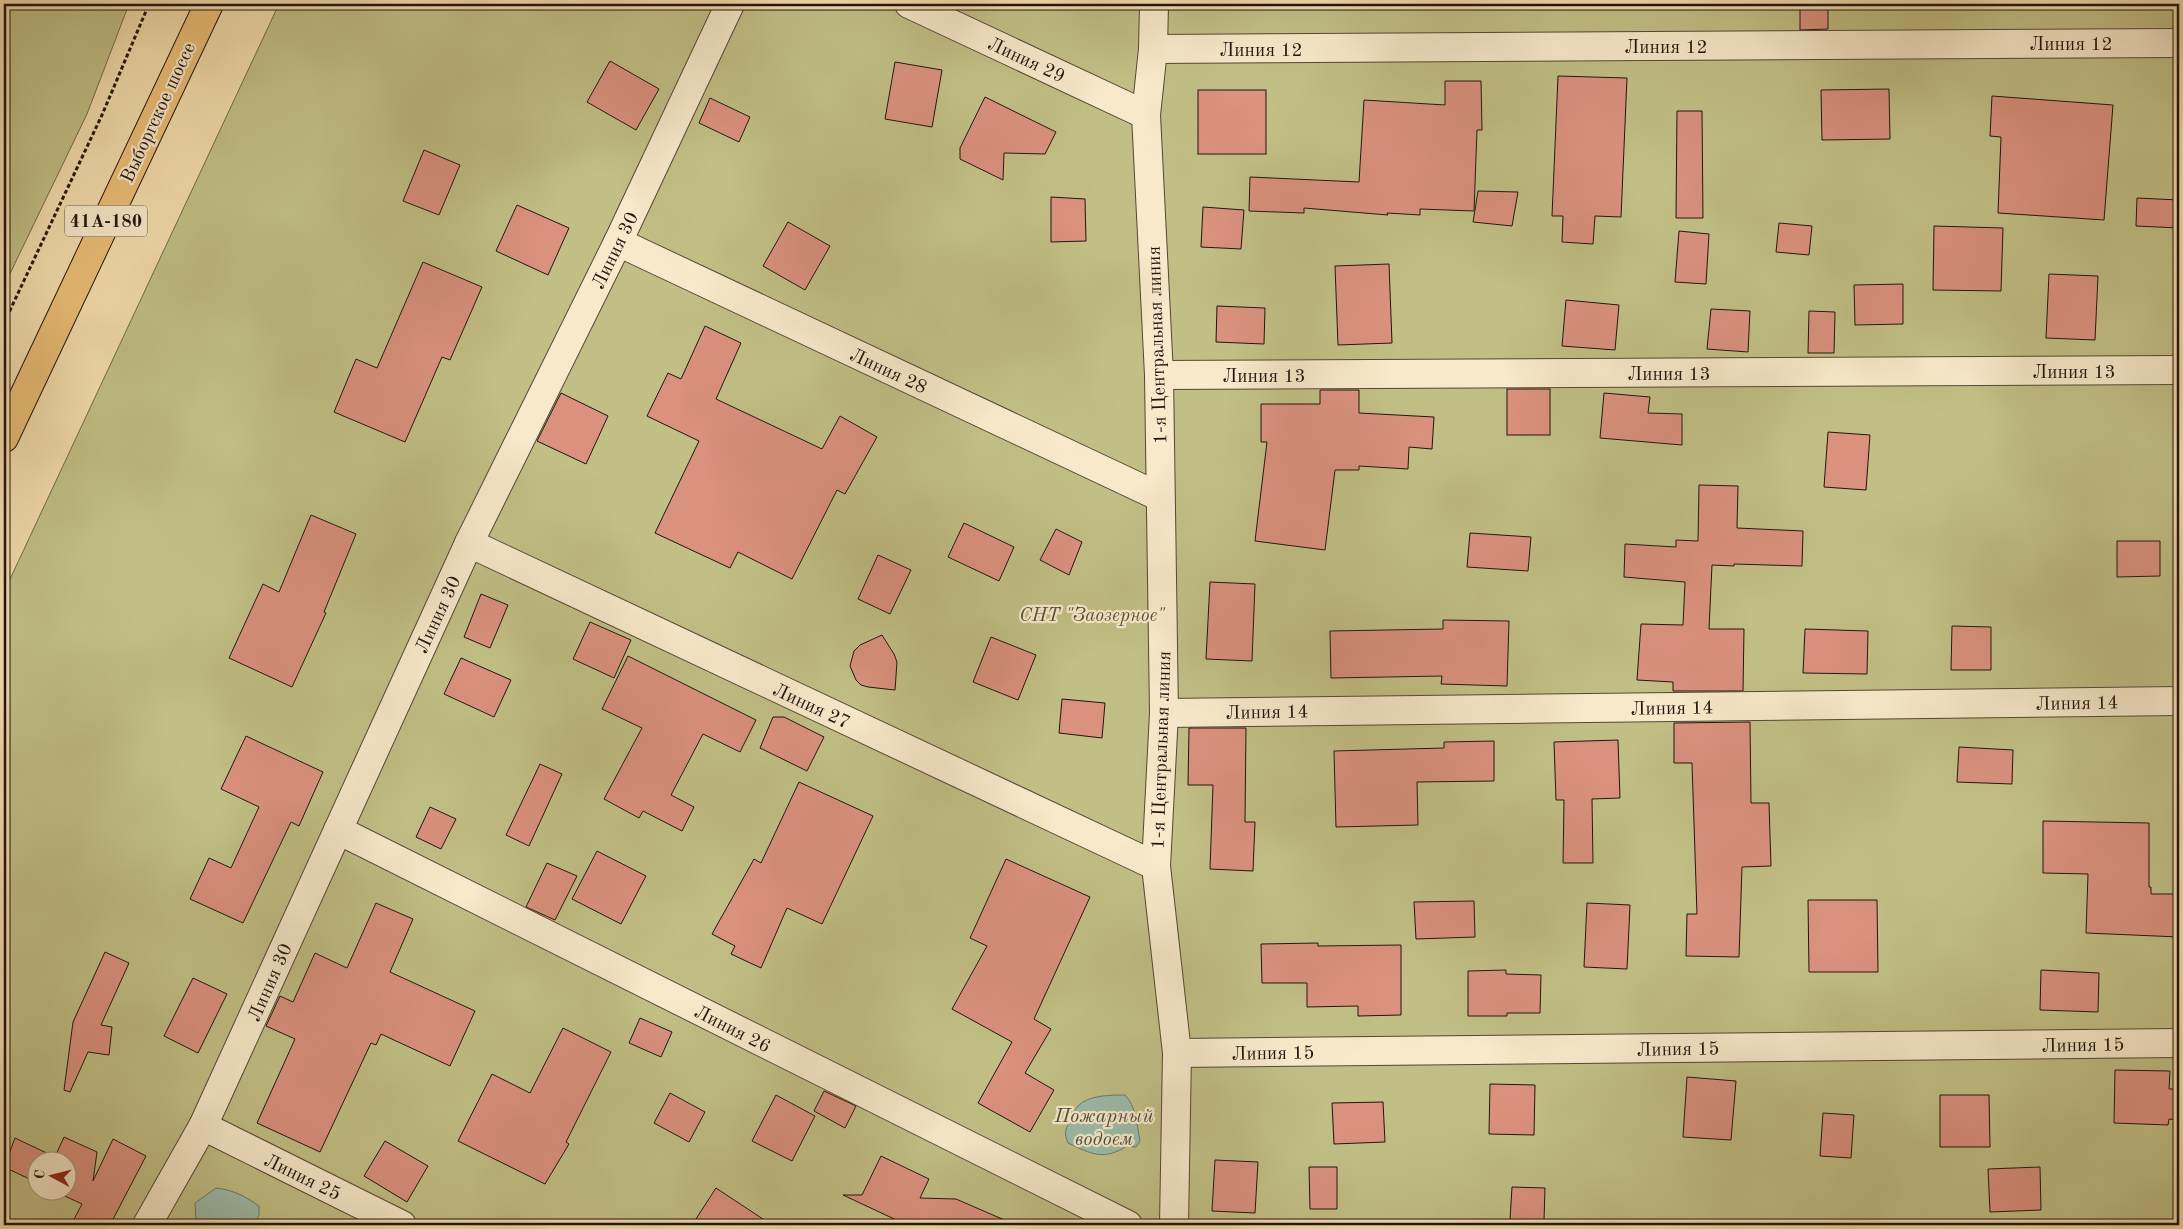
<svg xmlns="http://www.w3.org/2000/svg" width="2183" height="1229" font-family="'Old Standard TT',serif">
	<style>
		.green { fill: #c1bf86; stroke: #706a4a; fill-rule: evenodd }
		.water { fill: #9bbcaa; stroke: #6a796c }
		.building { fill: #da917e; stroke: #20150f }
		.lines { fill: none; stroke-linecap: round; stroke-linejoin: round }
		.minor-casing { stroke: #554737; stroke-width: 30 }
		.primary-casing { stroke: #20150f; stroke-width: 30 }
		.path { stroke: #20150f; stroke-width: 3; stroke-dasharray: 4 2.5; stroke-linecap: butt }
		.minor { stroke: #f7e9ca; stroke-width: 28 }
		.primary { stroke: #eabe77; stroke-width: 28 }
		.labels { text-anchor: middle; stroke-width: 4.5; stroke-linejoin: round; paint-order: stroke }
		.shield { fill: #f7e9ca; stroke: #605547; stroke-width: 1 }
		.shield-label { font-size: 18px; font-weight: bold; fill: #20150f }
		.street-label { font-size: 19px; fill: #20150f; stroke: #f7e9ca }
		.park-label { font-size: 19px; font-style: italic; fill: #585039; stroke: #f7e9ca }
		.water-label { font-size: 20px; font-style: italic; fill: #4b4f45; stroke: #f7e9ca }
	</style>
	<rect width="100%" height="100%" fill="#f3ddae"/>
	<filter id="stains"><feTurbulence type="fractalNoise" baseFrequency=".004" numOctaves="4"/><feColorMatrix values="0 0 0 0 .2 0 0 0 0 .09 0 0 0 0 .02 0 0 0 .5 -.17"/></filter>
	<radialGradient id="worn" r=".72"><stop offset=".6" stop-color="#630" stop-opacity="0"/><stop offset="1" stop-color="#630" stop-opacity=".3"/></radialGradient>
	<g class="green">
		<path d="M 4,4 L 129,4 L 87,114 L 4,286 Z"/>
		<path d="M 279,4 L 2179,4 L 2179,1225 L 4,1225 L 4,592 ZM 38,1162 L 68,1162 L 68,1192 L 38,1192 Z"/>
	</g>
	<g class="water">
		<path d="M 1125,1095 C 1136,1106 1137,1125 1140,1141 L 1136,1147 L 1127,1146 C 1104,1161 1091,1154 1068,1143 C 1064,1133 1065,1130 1070,1121 C 1073,1117 1074,1110 1078,1106 C 1088,1095 1111,1095 1125,1095 Z"/>
		<path d="M 216,1188 C 233,1190 245,1196 259,1206 L 259,1215 L 254,1225 L 190,1225 L 196,1222 L 195,1203 Z"/>
	</g>
	<g class="building">
		<path d="M 1800,4 L 1828,4 L 1828,29 L 1800,30 Z"/>
		<path d="M 610,61 L 659,89 L 636,130 L 587,102 Z"/>
		<path d="M 895,62 L 942,70 L 932,127 L 885,119 Z"/>
		<path d="M 1558,76 L 1627,78 L 1621,217 L 1595,216 L 1593,244 L 1562,242 L 1563,216 L 1552,216 Z"/>
		<path d="M 1445,81 L 1481,81 L 1482,130 L 1477,130 L 1474,211 L 1420,209 L 1420,215 L 1387,213 L 1388,215 L 1304,208 L 1304,213 L 1249,211 L 1250,177 L 1359,182 L 1364,100 L 1445,105 Z"/>
		<path d="M 1889,89 L 1890,139 L 1822,140 L 1821,90 Z"/>
		<rect x="1198" y="90" width="68" height="64"/>
		<path d="M 1992,96 L 2113,105 L 2104,220 L 1998,213 L 2001,137 L 1990,136 Z"/>
		<path d="M 985,97 L 1056,132 L 1045,154 L 1004,153 L 1003,180 L 960,159 L 960,148 Z"/>
		<path d="M 710,98 L 750,117 L 739,142 L 699,123 Z"/>
		<path d="M 1677,111 L 1702,111 L 1703,218 L 1676,218 Z"/>
		<path d="M 424,150 L 460,165 L 439,215 L 403,201 Z"/>
		<path d="M 1478,191 L 1518,192 L 1512,226 L 1473,222 Z"/>
		<path d="M 1051,197 L 1085,199 L 1086,241 L 1051,242 Z"/>
		<path d="M 2137,198 L 2179,200 L 2179,228 L 2136,226 Z"/>
		<path d="M 517,205 L 569,228 L 548,275 L 496,251 Z"/>
		<path d="M 1203,207 L 1244,210 L 1241,249 L 1201,247 Z"/>
		<path d="M 788,222 L 830,246 L 805,290 L 763,266 Z"/>
		<path d="M 1779,223 L 1812,226 L 1809,255 L 1776,252 Z"/>
		<path d="M 1934,226 L 2003,228 L 2001,291 L 1933,290 Z"/>
		<path d="M 1679,231 L 1709,234 L 1706,284 L 1675,282 Z"/>
		<path d="M 423,262 L 482,287 L 450,360 L 442,357 L 405,442 L 334,412 L 356,359 L 377,368 Z"/>
		<path d="M 1389,264 L 1392,343 L 1338,345 L 1335,266 Z"/>
		<path d="M 2049,274 L 2098,276 L 2095,340 L 2046,338 Z"/>
		<path d="M 1903,284 L 1903,324 L 1855,325 L 1854,285 Z"/>
		<path d="M 1566,300 L 1619,305 L 1615,350 L 1562,346 Z"/>
		<path d="M 1217,306 L 1265,308 L 1264,344 L 1216,342 Z"/>
		<path d="M 1711,309 L 1750,311 L 1748,352 L 1707,349 Z"/>
		<path d="M 1809,311 L 1835,312 L 1834,353 L 1808,353 Z"/>
		<path d="M 705,326 L 741,343 L 716,399 L 822,449 L 840,416 L 877,437 L 845,494 L 837,490 L 792,579 L 738,552 L 730,568 L 655,533 L 699,441 L 647,416 L 668,373 L 681,379 Z"/>
		<rect x="1507" y="389" width="43" height="46"/>
		<path d="M 1320,390 L 1359,390 L 1359,413 L 1434,417 L 1432,449 L 1409,447 L 1408,469 L 1359,466 L 1359,470 L 1335,470 L 1325,550 L 1255,541 L 1267,442 L 1261,442 L 1261,404 L 1320,404 Z"/>
		<path d="M 561,393 L 608,416 L 586,464 L 537,441 Z"/>
		<path d="M 1604,393 L 1650,397 L 1648,413 L 1682,414 L 1682,445 L 1600,438 Z"/>
		<path d="M 1828,432 L 1870,435 L 1866,490 L 1824,487 Z"/>
		<path d="M 1699,485 L 1738,486 L 1737,528 L 1803,531 L 1802,566 L 1734,564 L 1734,566 L 1712,565 L 1709,629 L 1744,629 L 1743,691 L 1673,691 L 1673,682 L 1637,680 L 1641,624 L 1683,625 L 1685,582 L 1624,577 L 1625,544 L 1676,547 L 1676,540 L 1698,541 Z"/>
		<path d="M 311,515 L 356,534 L 324,612 L 326,613 L 292,687 L 229,658 L 263,584 L 279,592 Z"/>
		<path d="M 964,523 L 1014,547 L 999,581 L 948,557 Z"/>
		<path d="M 1056,529 L 1082,542 L 1069,575 L 1040,560 Z"/>
		<path d="M 1470,533 L 1531,537 L 1528,571 L 1467,567 Z"/>
		<path d="M 2117,541 L 2160,541 L 2160,576 L 2117,577 Z"/>
		<path d="M 878,555 L 911,570 L 890,614 L 858,599 Z"/>
		<path d="M 1210,582 L 1255,584 L 1252,661 L 1206,659 Z"/>
		<path d="M 481,594 L 508,605 L 490,648 L 464,637 Z"/>
		<path d="M 1443,620 L 1509,621 L 1507,686 L 1441,684 L 1442,676 L 1331,678 L 1330,631 L 1443,629 Z"/>
		<path d="M 590,622 L 631,640 L 614,678 L 573,659 Z"/>
		<path d="M 1952,626 L 1991,627 L 1991,670 L 1951,670 Z"/>
		<path d="M 1805,629 L 1868,631 L 1867,674 L 1803,673 Z"/>
		<path d="M 882,635 L 894,654 L 897,662 L 895,690 L 868,687 L 861,685 L 856,680 L 850,666 L 854,651 L 860,645 Z"/>
		<path d="M 991,637 L 1036,655 L 1018,700 L 973,682 Z"/>
		<path d="M 628,656 L 756,720 L 740,752 L 703,734 L 671,795 L 694,807 L 682,831 L 643,811 L 639,818 L 604,799 L 642,728 L 602,709 Z"/>
		<path d="M 461,658 L 511,680 L 494,717 L 444,694 Z"/>
		<path d="M 1062,699 L 1105,703 L 1102,738 L 1059,733 Z"/>
		<path d="M 773,717 L 784,717 L 824,737 L 807,771 L 760,748 Z"/>
		<path d="M 1750,722 L 1751,803 L 1769,803 L 1771,866 L 1742,867 L 1739,957 L 1686,956 L 1687,914 L 1697,914 L 1692,763 L 1674,763 L 1674,723 Z"/>
		<path d="M 1189,728 L 1246,728 L 1245,822 L 1255,822 L 1253,871 L 1210,869 L 1213,785 L 1188,785 Z"/>
		<path d="M 246,736 L 323,772 L 299,826 L 291,822 L 243,923 L 190,899 L 209,858 L 231,868 L 259,807 L 221,789 Z"/>
		<path d="M 1618,740 L 1620,798 L 1592,799 L 1593,863 L 1563,863 L 1564,800 L 1556,800 L 1554,742 Z"/>
		<path d="M 1494,741 L 1494,781 L 1417,782 L 1418,825 L 1336,827 L 1334,751 L 1444,748 L 1444,742 Z"/>
		<path d="M 1959,747 L 2013,750 L 2012,784 L 1957,782 Z"/>
		<path d="M 540,764 L 562,774 L 529,846 L 506,835 Z"/>
		<path d="M 799,782 L 873,816 L 822,924 L 787,908 L 761,968 L 731,954 L 735,946 L 712,934 L 754,859 L 761,863 Z"/>
		<path d="M 430,807 L 456,819 L 441,849 L 416,837 Z"/>
		<path d="M 2043,821 L 2149,823 L 2149,887 L 2151,887 L 2151,894 L 2179,894 L 2179,937 L 2086,933 L 2088,874 L 2043,873 Z"/>
		<path d="M 597,851 L 646,876 L 621,924 L 572,899 Z"/>
		<path d="M 1006,859 L 1090,897 L 1034,1019 L 1051,1029 L 1025,1073 L 1054,1090 L 1030,1132 L 978,1103 L 1012,1042 L 952,1009 L 987,946 L 970,938 Z"/>
		<path d="M 547,863 L 577,876 L 555,920 L 526,907 Z"/>
		<path d="M 1808,900 L 1877,900 L 1878,972 L 1809,972 Z"/>
		<path d="M 1474,901 L 1475,937 L 1416,939 L 1414,902 Z"/>
		<path d="M 376,903 L 413,919 L 390,972 L 475,1011 L 450,1066 L 381,1034 L 376,1045 L 371,1043 L 320,1152 L 257,1123 L 295,1039 L 266,1026 L 280,996 L 293,1002 L 315,953 L 347,968 Z"/>
		<path d="M 1587,903 L 1630,905 L 1627,969 L 1584,967 Z"/>
		<path d="M 1318,943 L 1318,946 L 1401,945 L 1401,1015 L 1358,1016 L 1358,1006 L 1307,1007 L 1307,983 L 1262,983 L 1261,944 Z"/>
		<path d="M 105,952 L 129,963 L 101,1025 L 112,1027 L 109,1055 L 88,1052 L 70,1092 L 64,1090 L 73,1022 Z"/>
		<path d="M 1506,970 L 1506,974 L 1541,975 L 1540,1013 L 1507,1013 L 1507,1016 L 1468,1016 L 1468,971 Z"/>
		<path d="M 2041,970 L 2099,973 L 2098,1012 L 2040,1010 Z"/>
		<path d="M 193,978 L 227,994 L 198,1053 L 164,1036 Z"/>
		<path d="M 640,1018 L 672,1032 L 661,1057 L 629,1043 Z"/>
		<path d="M 563,1028 L 611,1052 L 566,1142 L 569,1144 L 545,1184 L 458,1141 L 492,1074 L 530,1093 Z"/>
		<path d="M 2115,1070 L 2170,1071 L 2169,1089 L 2179,1089 L 2179,1120 L 2169,1119 L 2168,1125 L 2114,1123 Z"/>
		<path d="M 1687,1077 L 1736,1081 L 1731,1140 L 1683,1137 Z"/>
		<path d="M 1490,1084 L 1535,1085 L 1534,1135 L 1489,1134 Z"/>
		<path d="M 824,1091 L 856,1106 L 845,1128 L 814,1111 Z"/>
		<path d="M 670,1093 L 705,1112 L 689,1142 L 654,1123 Z"/>
		<path d="M 776,1095 L 815,1116 L 792,1161 L 752,1141 Z"/>
		<path d="M 1940,1095 L 1989,1095 L 1990,1147 L 1940,1147 Z"/>
		<path d="M 1383,1102 L 1385,1142 L 1334,1144 L 1332,1103 Z"/>
		<path d="M 1823,1113 L 1854,1115 L 1851,1158 L 1820,1156 Z"/>
		<path d="M 64,1137 L 97,1152 L 93,1181 L 113,1139 L 146,1156 L 110,1225 L 71,1225 L 82,1204 L 56,1192 L 68,1192 L 68,1162 L 38,1162 L 38,1183 L 4,1167 L 15,1138 L 55,1157 Z"/>
		<path d="M 385,1141 L 428,1166 L 407,1202 L 364,1176 Z"/>
		<path d="M 881,1156 L 929,1179 L 920,1198 L 956,1199 L 1016,1225 L 907,1225 L 843,1195 L 862,1195 Z"/>
		<path d="M 1215,1160 L 1258,1162 L 1255,1213 L 1212,1211 Z"/>
		<path d="M 1309,1167 L 1337,1167 L 1337,1209 L 1310,1209 Z"/>
		<path d="M 2040,1167 L 2041,1210 L 1990,1212 L 1988,1169 Z"/>
		<path d="M 1512,1187 L 1545,1188 L 1544,1221 L 1510,1220 Z"/>
		<path d="M 716,1188 L 772,1225 L 692,1225 Z"/>
	</g>
	<g class="lines">
		<defs>
			<g id="minor">
				<path d="M 909,4 L 1146,115"/>
				<path d="M 1154,4 L 1153,49 L 1146,115 L 1159,375 L 1164,713 L 1156,866 L 1177,1053 L 1174,1225"/>
				<path d="M 1153,49 L 2179,43"/>
				<path d="M 618,242 L 1160,497"/>
				<path d="M 1159,375 L 2179,370"/>
				<path d="M 469,543 L 1156,866"/>
				<path d="M 1164,713 L 2179,701"/>
				<path d="M 338,830 L 1128,1225"/>
				<path d="M 1177,1053 L 2179,1043"/>
				<path d="M 203,1126 L 402,1225"/>
				<path d="M 147,1225 L 203,1126 L 469,543 L 618,242 L 730,4"/>
			</g>
			<path id="primary" d="M 4,438 L 209,4"/>
		</defs>
		<use href="#minor" class="minor-casing"/>
		<use href="#primary" class="primary-casing"/>
		<path class="path" d="M 4,323 L 102,115 L 149,4"/>
		<use href="#minor" class="minor"/>
		<use href="#primary" class="primary"/>
	</g>
	<g class="labels">
		<rect class="shield" x="65" y="205.5" width="82" height="31" rx="4"/>
		<g class="shield-label">
			<text x="106" y="227">41А-180</text>
		</g>
		<g class="street-label">
			<text x="2071" y="50">Линия 12</text>
			<text x="1666" y="53">Линия 12</text>
			<text x="1261" y="56">Линия 12</text>
			<text transform="translate(1027 59) rotate(25)" y="7">Линия 29</text>
			<text transform="translate(157 112) rotate(-65)" y="7">Выборгское шоссе</text>
			<text transform="translate(614 250) rotate(-64)" y="7">Линия 30</text>
			<text transform="translate(1156 345) rotate(-92)" y="7">1-я Центральная линия</text>
			<text transform="translate(889 370) rotate(25)" y="7">Линия 28</text>
			<text x="2074" y="378">Линия 13</text>
			<text x="1669" y="380">Линия 13</text>
			<text x="1264" y="382">Линия 13</text>
			<text transform="translate(437 614) rotate(-65)" y="7">Линия 30</text>
			<text transform="translate(2077 702) rotate(-1)" y="7">Линия 14</text>
			<text transform="translate(812 705) rotate(25)" y="7">Линия 27</text>
			<text transform="translate(1672 707) rotate(-1)" y="7">Линия 14</text>
			<text transform="translate(1267 711) rotate(-1)" y="7">Линия 14</text>
			<text transform="translate(1160 750) rotate(-88)" y="7">1-я Центральная линия</text>
			<text transform="translate(269 982) rotate(-66)" y="7">Линия 30</text>
			<text transform="translate(733 1028) rotate(27)" y="7">Линия 26</text>
			<text transform="translate(2083 1044) rotate(-1)" y="7">Линия 15</text>
			<text transform="translate(1678 1048) rotate(-1)" y="7">Линия 15</text>
			<text transform="translate(1273 1052) rotate(-1)" y="7">Линия 15</text>
			<text transform="translate(303 1176) rotate(26)" y="7">Линия 25</text>
		</g>
		<g class="park-label">
			<text x="1092" y="621">СНТ "Заозерное"</text>
		</g>
		<g class="water-label">
			<text x="1104" y="1122">Пожарный<tspan x="1104" dy="23">водоем</tspan></text>
		</g>
	</g>
	<rect width="2183" height="1229" fill="none" stroke="#f3ddae" stroke-width="20"/>
	<rect x="5" y="5" width="2173" height="1219" fill="none" stroke="#20150f" stroke-width="2.5"/>
	<rect x="10" y="10" width="2163" height="1209" fill="none" stroke="#20150f"/>
	<g transform="translate(52 1176) rotate(277)"><circle r="24" fill="#f7e9ca" stroke="#a1947f"/>
	<path d="M0-4L9 19L0 12L-9 19Z" fill="#8f2418"/>
	<text y="-8" font-size="14" font-weight="bold" text-anchor="middle" fill="#20150f">С</text>
	</g>
	<rect width="100%" height="100%" filter="url(#stains)"/>
	<rect width="100%" height="100%" fill="url(#worn)"/>
</svg>
